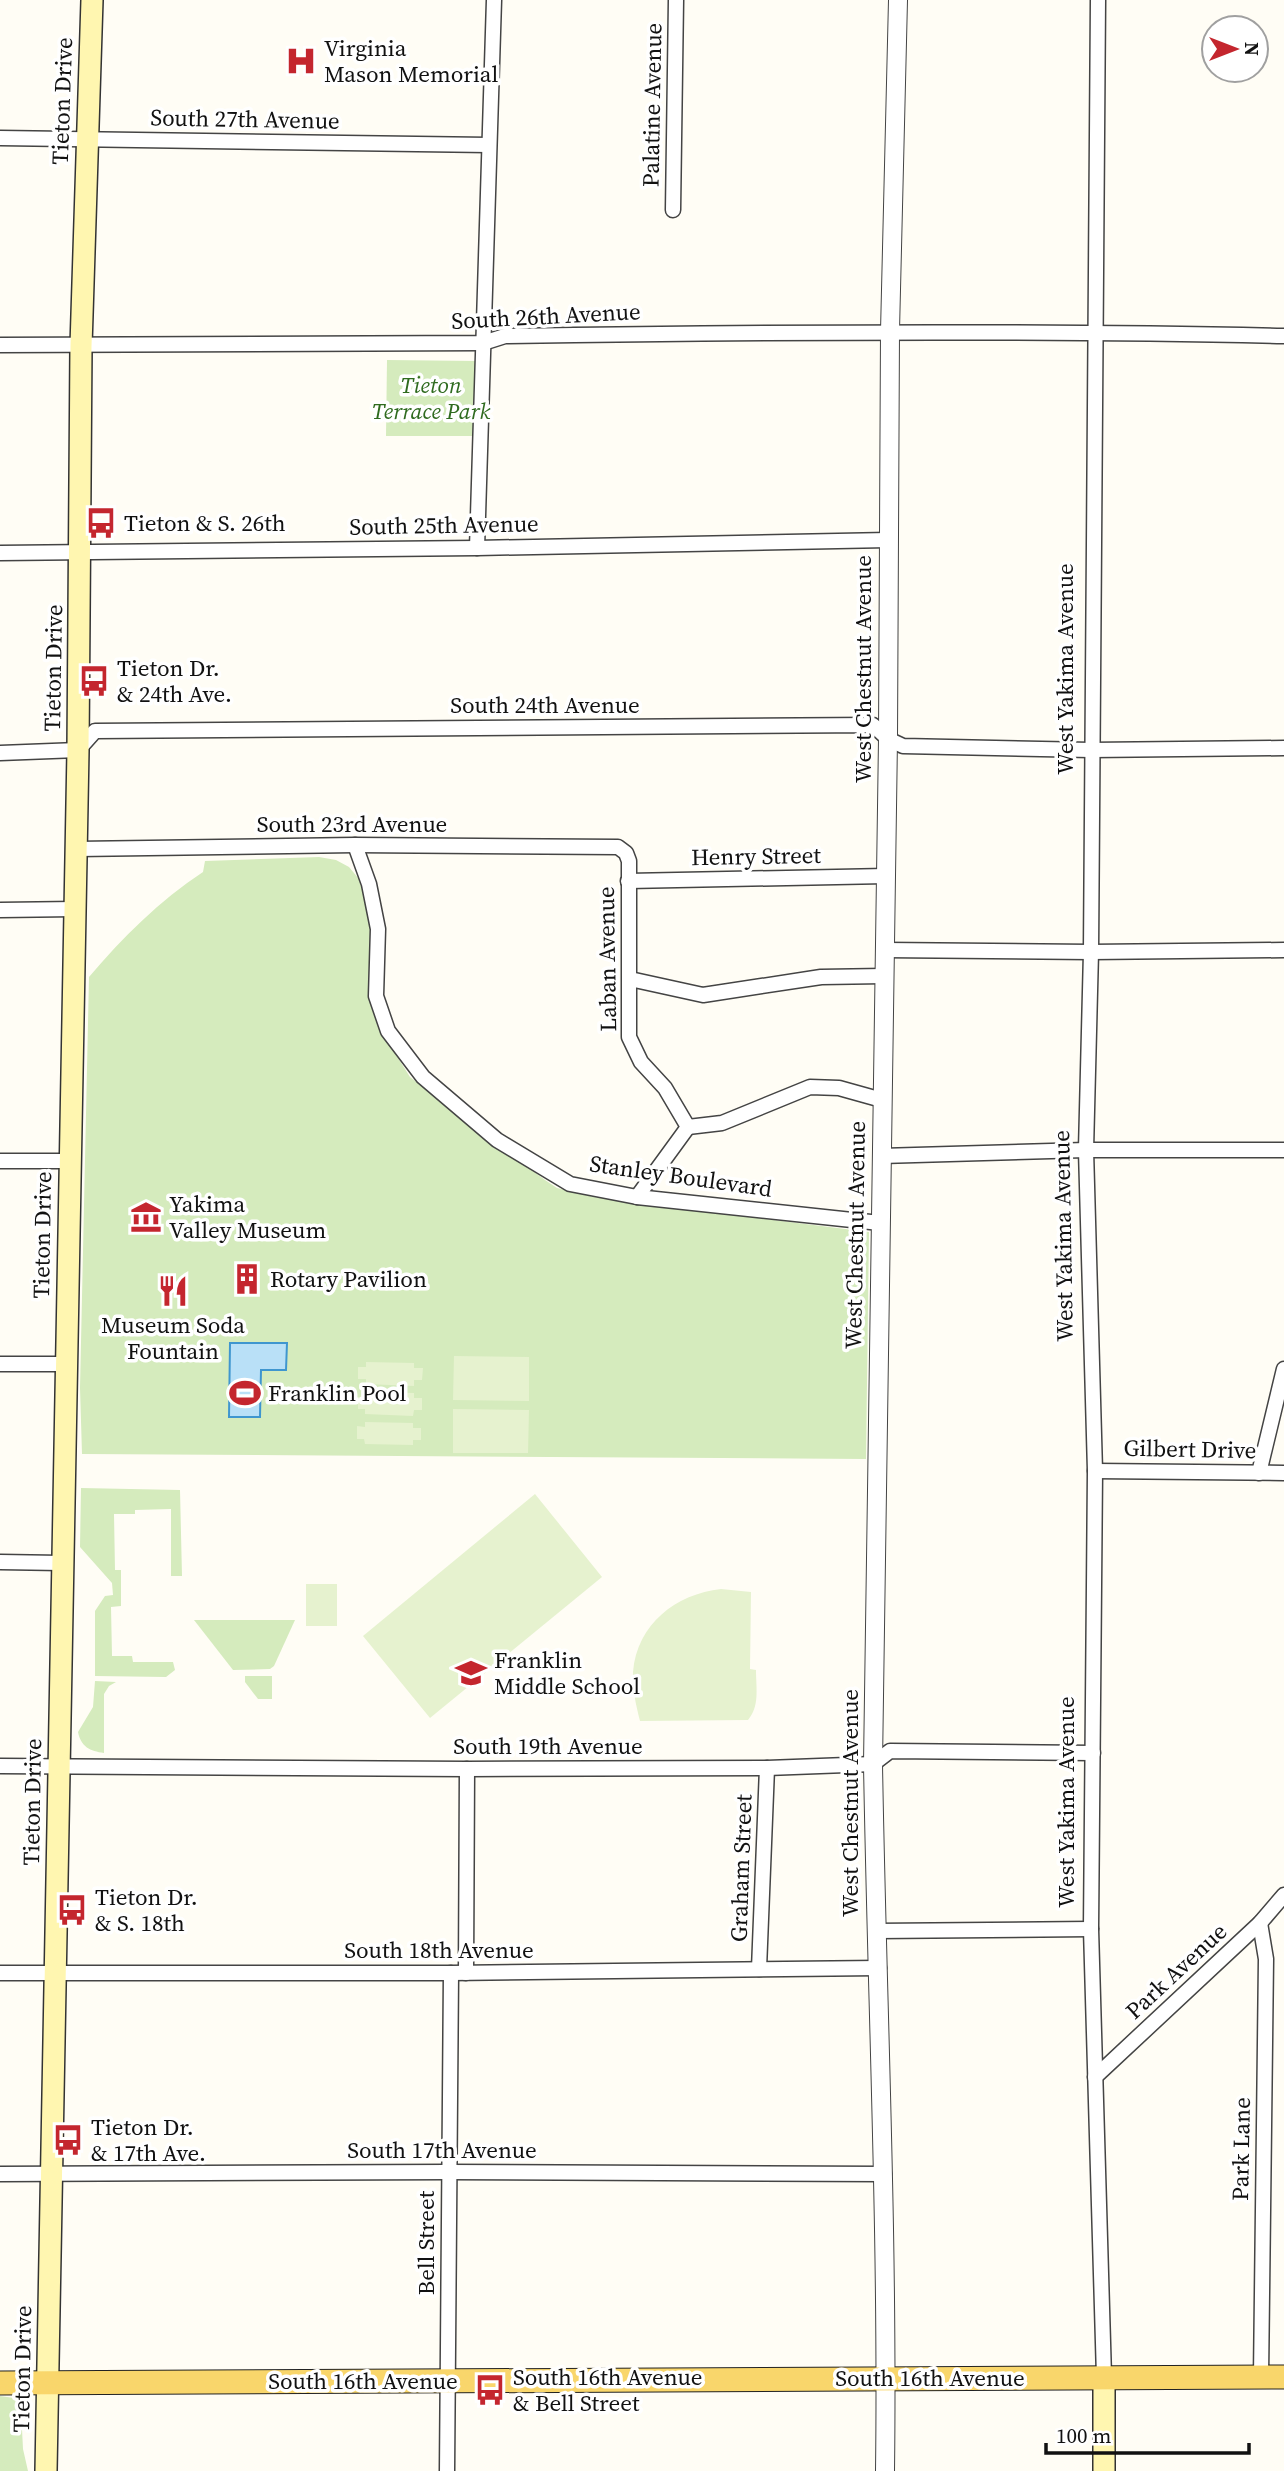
<svg xmlns="http://www.w3.org/2000/svg" width="1284" height="2471" font-family="'Source Serif 4',serif">
	<style>
		.green { fill: #d5ebbd }
		.pitch { fill: #e6f2cf }
		.water { fill: #b9e0f7; stroke: #3f96cf; stroke-width: 2 }
		.lines { fill: none; stroke-linecap: round; stroke-linejoin: round }
		.minor-casing { stroke: #444; stroke-width: 17 }
		.tertiary-casing { stroke: #444; stroke-width: 20 }
		.secondary-casing { stroke: #333; stroke-width: 24 }
		.primary-casing { stroke: #222; stroke-width: 25 }
		.minor { stroke: #fff; stroke-width: 14 }
		.tertiary { stroke: #fff; stroke-width: 18 }
		.secondary { stroke: #fff6b0; stroke-width: 21 }
		.primary { stroke: #f9d66b; stroke-width: 23 }
		.labels { text-anchor: middle; stroke-width: 7; stroke-linejoin: round; paint-order: stroke }
		.poi-label { font-size: 23px; fill: #111; stroke: #fff; text-anchor: start }
		.street-label { font-size: 23px; fill: #111; stroke: #fff }
		.park-label { font-size: 23px; font-style: italic; fill: #2f6b1f; stroke: #fff }
	</style>
	<rect width="100%" height="100%" fill="#fffdf5"/>
	<g class="green">
		<path d="M 387,360 L 476,361 L 475,436 L 386,436 Z"/>
		<path d="M 319,857 L 336,860 L 349,867 L 359,879 L 370,919 L 372,1006 L 385,1037 L 410,1077 L 545,1180 L 557,1188 L 594,1197 L 869,1232 L 866,1459 L 82,1454 L 80,1388 L 89,977 C 122,938 160,900 203,872 L 205,861 Z"/>
		<path d="M 81,1488 L 180,1490 L 182,1576 L 171,1576 L 171,1509 L 135,1510 L 135,1514 L 114,1514 L 115,1570 L 121,1570 L 121,1606 L 111,1607 L 112,1656 L 132,1656 L 133,1662 L 173,1662 L 175,1670 L 166,1677 L 95,1676 L 95,1611 L 105,1596 L 113,1595 L 112,1583 L 80,1547 Z"/>
		<path d="M 194,1620 L 295,1620 L 274,1666 L 270,1669 L 233,1670 Z"/>
		<path d="M 245,1676 L 272,1676 L 272,1699 L 258,1699 L 245,1682 Z"/>
		<path d="M 95,1681 L 116,1682 L 109,1686 L 104,1694 L 104,1753 C 90,1751 81,1747 78,1732 L 93,1707 Z"/>
		<path d="M 0,2396 L 14,2398 L 21,2409 L 23,2449 L 28,2471 L 0,2471 Z"/>
	</g>
	<g class="pitch">
		<path d="M 454,1356 L 529,1357 L 529,1401 L 453,1400 Z"/>
		<path d="M 366,1362 L 414,1363 L 414,1368 L 423,1368 L 422,1380 L 414,1380 L 414,1386 L 366,1384 L 366,1379 L 358,1379 L 358,1367 L 366,1367 Z"/>
		<path d="M 366,1392 L 414,1393 L 414,1398 L 422,1398 L 422,1410 L 414,1410 L 413,1416 L 365,1414 L 365,1409 L 358,1409 L 358,1397 L 366,1397 Z"/>
		<path d="M 453,1409 L 529,1410 L 528,1453 L 453,1453 Z"/>
		<path d="M 365,1422 L 413,1423 L 413,1428 L 421,1428 L 421,1440 L 413,1440 L 413,1445 L 365,1444 L 364,1439 L 357,1439 L 357,1426 L 365,1427 Z"/>
		<path d="M 535,1494 L 602,1577 L 430,1718 L 363,1636 Z"/>
		<rect x="306" y="1584" width="31" height="42"/>
		<path d="M 721,1589 L 751,1592 L 750,1669 L 756,1670 C 756,1688 760,1706 748,1720 L 640,1721 C 636,1705 632,1688 633,1672 C 637,1624 676,1594 721,1589 Z"/>
	</g>
	<path class="water" d="M 230,1343 L 287,1343 L 286,1370 L 261,1370 L 260,1417 L 229,1417 Z"/>
	<g class="lines">
		<defs>
			<g id="minor">
				<path d="M 1098,0 L 1091,952 L 1086,1150 L 1095,1471 L 1091,1929 L 1104,2377"/>
				<path d="M 0,138 L 489,145"/>
				<path d="M 673,210 L 676,0"/>
				<path d="M 0,345 L 483,343 L 505,336 C 765,332 1024,330 1284,336"/>
				<path d="M 477,548 L 494,0"/>
				<path d="M 0,553 L 477,548 L 888,540"/>
				<path d="M 0,753 L 78,750 L 95,731 L 873,725 L 888,739 L 903,746 L 1091,750 L 1284,748"/>
				<path d="M 355,845 L 369,884 L 378,929 L 376,996 L 388,1031 L 423,1077 L 497,1140 L 570,1184 L 637,1197 L 880,1223"/>
				<path d="M 77,849 L 355,845 L 618,847 L 626,853 L 629,861 L 629,1037 L 641,1062 L 665,1088 L 688,1127 L 637,1197"/>
				<path d="M 628,881 L 886,876"/>
				<path d="M 0,910 L 75,909"/>
				<path d="M 884,950 L 1091,952 L 1284,950"/>
				<path d="M 630,979 L 703,995 L 821,977 L 884,976"/>
				<path d="M 688,1127 L 722,1123 L 810,1087 L 839,1088 L 882,1100"/>
				<path d="M 881,1156 L 1086,1150 L 1284,1150"/>
				<path d="M 0,1161 L 70,1161"/>
				<path d="M 0,1364 L 66,1364"/>
				<path d="M 1095,1471 L 1284,1473"/>
				<path d="M 1259,1473 L 1284,1369"/>
				<path d="M 0,1562 L 61,1563"/>
				<path d="M 0,1766 L 467,1769 L 767,1768 L 873,1764 L 890,1751 L 1093,1753"/>
				<path d="M 1260,1923 L 1266,1959 L 1261,2377"/>
				<path d="M 876,1931 L 1091,1929"/>
				<path d="M 759,1969 L 767,1768"/>
				<path d="M 0,1973 L 451,1973 L 879,1968"/>
				<path d="M 466,1973 L 467,1769"/>
				<path d="M 1095,2077 L 1260,1923 L 1284,1895"/>
				<path d="M 0,2174 L 448,2172 L 884,2174"/>
				<path d="M 447,2471 L 451,1973"/>
			</g>
			<path id="tertiary" d="M 885,2471 C 888,2235 877,2000 873,1764 L 888,739 L 890,331 L 898,0"/>
			<g id="secondary">
				<path d="M 1104,2377 L 1104,2471"/>
				<path d="M 46,2471 L 78,750 L 81,346 L 92,0"/>
			</g>
			<path id="primary" d="M 0,2383 L 1284,2377"/>
		</defs>
		<use href="#minor" class="minor-casing"/>
		<use href="#tertiary" class="tertiary-casing"/>
		<use href="#secondary" class="secondary-casing"/>
		<use href="#primary" class="primary-casing"/>
		<use href="#minor" class="minor"/>
		<use href="#tertiary" class="tertiary"/>
		<use href="#secondary" class="secondary"/>
		<use href="#primary" class="primary"/>
	</g>
	<defs>
		<symbol id="hospital-bare" viewBox="-9 -9 18 18"><path d="M-5-5h3v3.5h4V-5h3V5h-3V1.5h-4V5h-3Z" fill="#c4262e" stroke="#fff" stroke-width="2.5" paint-order="stroke"/></symbol>
		<symbol id="bus-bare" viewBox="-9 -9 18 18"><path d="M-5-6H5V4H4V6H2V4H-2V6H-4V4H-5ZM-3.5-4V0h7V-4ZM-3.5 1.2v1.5H-2V1.2ZM2 1.2v1.5H3.5V1.2Z" fill="#c4262e" stroke="#fff" stroke-width="2.5" paint-order="stroke"/></symbol>
		<symbol id="museum-bare" viewBox="-9 -9 18 18"><path d="M0-6L6-3V-2H-6V-3ZM-5-1h2V3h-2ZM-1-1h2V3h-2ZM3-1h2V3H3ZM-6 4H6V6H-6Z" fill="#c4262e" stroke="#fff" stroke-width="2.5" paint-order="stroke"/></symbol>
		<symbol id="building-bare" viewBox="-9 -9 18 18"><path d="M-4-6H4V6H1V3H-1V6H-4ZM-2.5-4.3h1.7v1.8h-1.7ZM.8-4.3h1.7v1.8H.8ZM-2.5-1h1.7V.8h-1.7ZM.8-1h1.7V.8H.8Z" fill="#c4262e" stroke="#fff" stroke-width="2.5" paint-order="stroke"/></symbol>
		<symbol id="restaurant-bare" viewBox="-9 -9 18 18"><path d="M-5-6h1v4h1v-4h1v4h1v-4h1v5L-1.5 .5V6h-2V.5L-5-1ZM5-6V6H3V1.5H1.5Q1.5-4 5-6Z" fill="#c4262e" stroke="#fff" stroke-width="2.5" paint-order="stroke"/></symbol>
		<symbol id="stadium-bare" viewBox="-9 -9 18 18"><path d="M0-5a6.5 5 0 1 0 0 10a6.5 5 0 1 0 0-10ZM-3.5-1.8h7v3.6h-7Z" fill="#c4262e" stroke="#fff" stroke-width="2.5" paint-order="stroke"/></symbol>
		<symbol id="school-bare" viewBox="-9 -9 18 18"><path d="M0-5L7-2L0 1L-7-2ZM-4 1L0 2.5L4 1V4Q0 6-4 4Z" fill="#c4262e" stroke="#fff" stroke-width="2.5" paint-order="stroke"/></symbol>
	</defs>
	<g fill-rule="evenodd">
		<use href="#hospital-bare" x="279" y="39" width="44" height="44"/>
		<use href="#bus-bare" x="79" y="501" width="44" height="44"/>
		<use href="#bus-bare" x="72" y="659" width="44" height="44"/>
		<use href="#museum-bare" x="124" y="1195" width="44" height="44"/>
		<use href="#building-bare" x="225" y="1257" width="44" height="44"/>
		<use href="#restaurant-bare" x="151" y="1269" width="44" height="44"/>
		<use href="#stadium-bare" x="223" y="1371" width="44" height="44"/>
		<use href="#school-bare" x="449" y="1651" width="44" height="44"/>
		<use href="#bus-bare" x="50" y="1888" width="44" height="44"/>
		<use href="#bus-bare" x="46" y="2118" width="44" height="44"/>
		<use href="#bus-bare" x="468" y="2368" width="44" height="44"/>
	</g>
	<g class="labels">
		<g class="poi-label">
			<text x="324" y="56">Virginia<tspan x="324" dy="26">Mason Memorial</tspan></text>
			<text x="124" y="531">Tieton &amp; S. 26th</text>
			<text x="117" y="676">Tieton Dr.<tspan x="117" dy="26">&amp; 24th Ave.</tspan></text>
			<text x="169" y="1212">Yakima<tspan x="169" dy="26">Valley Museum</tspan></text>
			<text x="270" y="1287">Rotary Pavilion</text>
			<text x="173" y="1333" text-anchor="middle">Museum Soda<tspan x="173" dy="26">Fountain</tspan></text>
			<text x="268" y="1401">Franklin Pool</text>
			<text x="494" y="1668">Franklin<tspan x="494" dy="26">Middle School</tspan></text>
			<text x="95" y="1905">Tieton Dr.<tspan x="95" dy="26">&amp; S. 18th</tspan></text>
			<text x="91" y="2135">Tieton Dr.<tspan x="91" dy="26">&amp; 17th Ave.</tspan></text>
			<text x="513" y="2385">South 16th Avenue<tspan x="513" dy="26">&amp; Bell Street</tspan></text>
		</g>
		<g class="street-label">
			<text transform="translate(62 101) rotate(-88)" y="8">Tieton Drive</text>
			<text transform="translate(652 105) rotate(-89)" y="8">Palatine Avenue</text>
			<text transform="translate(245 119) rotate(1)" y="8">South 27th Avenue</text>
			<text transform="translate(546 316) rotate(-3)" y="8">South 26th Avenue</text>
			<text transform="translate(444 525) rotate(-1)" y="8">South 25th Avenue</text>
			<text transform="translate(53 668) rotate(-89)" y="8">Tieton Drive</text>
			<text transform="translate(863 669) rotate(-90)" y="8">West Chestnut Avenue</text>
			<text transform="translate(1065 669) rotate(-90)" y="8">West Yakima Avenue</text>
			<text x="545" y="713">South 24th Avenue</text>
			<text x="352" y="832">South 23rd Avenue</text>
			<text transform="translate(756 856) rotate(-1)" y="8">Henry Street</text>
			<text transform="translate(607 959) rotate(-91)" y="8">Laban Avenue</text>
			<text transform="translate(681 1176) rotate(8)" y="8">Stanley Boulevard</text>
			<text transform="translate(42 1235) rotate(-89)" y="8">Tieton Drive</text>
			<text transform="translate(855 1235) rotate(-89)" y="8">West Chestnut Avenue</text>
			<text transform="translate(1063 1236) rotate(-91)" y="8">West Yakima Avenue</text>
			<text transform="translate(1190 1449) rotate(1)" y="8">Gilbert Drive</text>
			<text x="548" y="1754">South 19th Avenue</text>
			<text transform="translate(32 1802) rotate(-89)" y="8">Tieton Drive</text>
			<text transform="translate(1066 1802) rotate(-90)" y="8">West Yakima Avenue</text>
			<text transform="translate(850 1803) rotate(-90)" y="8">West Chestnut Avenue</text>
			<text transform="translate(741 1868) rotate(-88)" y="8">Graham Street</text>
			<text x="439" y="1958">South 18th Avenue</text>
			<text transform="translate(1176 1971) rotate(-43)" y="8">Park Avenue</text>
			<text transform="translate(1241 2149) rotate(-89)" y="8">Park Lane</text>
			<text x="442" y="2158">South 17th Avenue</text>
			<text transform="translate(426 2243) rotate(-90)" y="8">Bell Street</text>
			<text transform="translate(22 2369) rotate(-89)" y="8">Tieton Drive</text>
			<text x="930" y="2386">South 16th Avenue</text>
			<text x="363" y="2389">South 16th Avenue</text>
		</g>
		<g class="park-label">
			<text x="431" y="393">Tieton<tspan x="431" dy="26">Terrace Park</tspan></text>
		</g>
	</g>
	<g transform="translate(1235 49) rotate(90)"><circle r="33" fill="#ffffff" stroke="#a0a0a0" stroke-width="2"/>
	<path d="M0-5L12 26L0 18L-12 26Z" fill="#c4262e"/>
	<text y="-10" font-size="19" font-weight="bold" text-anchor="middle" fill="#111111">N</text>
	</g>
	<path d="M1046 2443v10h203v-10" fill="none" stroke="#111111" stroke-width="3.5"/>
	<text x="1056" y="2443" font-size="21" fill="#111111" stroke="#ffffff" stroke-width="5" paint-order="stroke">100 m</text>
</svg>
